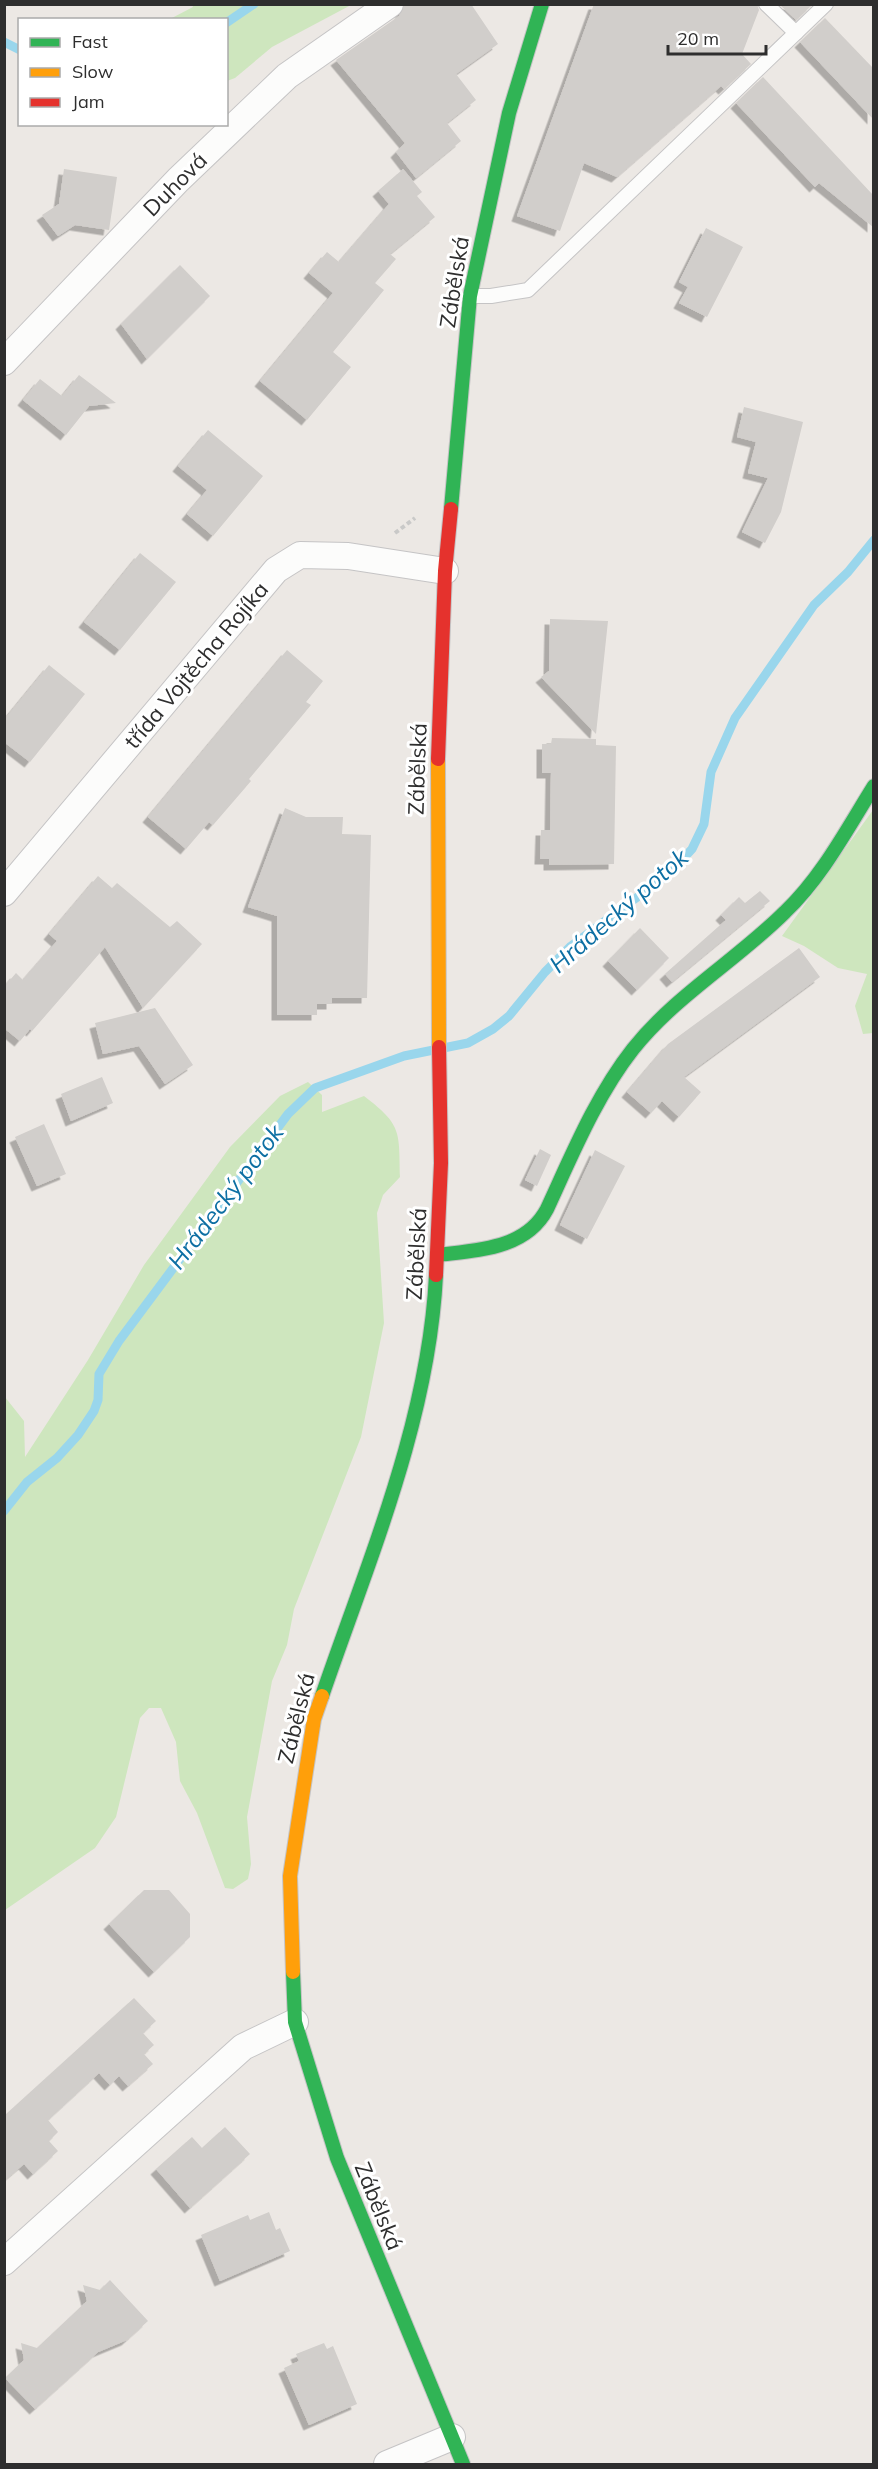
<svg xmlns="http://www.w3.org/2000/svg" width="878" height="2469" font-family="Mulish,sans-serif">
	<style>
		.green { fill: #cee6be }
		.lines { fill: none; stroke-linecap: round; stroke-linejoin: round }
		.stream { stroke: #99d6ec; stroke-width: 9 }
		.building { fill: #d1cecb; filter: url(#shadow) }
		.lane-casing { stroke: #c5c4c5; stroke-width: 16 }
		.street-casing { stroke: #c5c4c5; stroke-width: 28 }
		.fast-casing { stroke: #c5c4c5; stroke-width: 16 }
		.slow-casing { stroke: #c5c4c5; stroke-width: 16 }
		.jam-casing { stroke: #c5c4c5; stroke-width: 16 }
		.path { stroke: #c9c9c8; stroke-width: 4; stroke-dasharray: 4.5 3; stroke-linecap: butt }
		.lane { stroke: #fcfcfb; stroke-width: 14 }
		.street { stroke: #fcfcfb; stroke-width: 26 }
		.fast { stroke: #30b455; stroke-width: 14 }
		.slow { stroke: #ff9f0a; stroke-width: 14 }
		.jam { stroke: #e5322d; stroke-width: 14 }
		.labels { text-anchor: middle; stroke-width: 6; stroke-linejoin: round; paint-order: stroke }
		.street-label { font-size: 22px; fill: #2e2e2e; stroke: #fff }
		.water-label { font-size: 24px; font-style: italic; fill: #0d6fa3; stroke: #fff }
	</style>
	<defs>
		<filter id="shadow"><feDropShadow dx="-5.5" dy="5.5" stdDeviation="0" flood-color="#0004"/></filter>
	</defs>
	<rect width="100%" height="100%" fill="#ece8e4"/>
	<g class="green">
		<path d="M 192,5 L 192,4 L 351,5 L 272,47 L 235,78 L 227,81 L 226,20 L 170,19 L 193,7 Z"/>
		<path d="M 873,810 L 873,1033 L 863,1034 L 855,1006 L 867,974 L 838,968 L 804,946 L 782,936 Z"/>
		<path d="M 308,1082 L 322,1095 L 322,1112 L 364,1096 C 402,1125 399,1131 400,1177 L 383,1195 L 377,1213 L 384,1323 L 361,1437 L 294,1609 L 287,1645 L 272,1681 L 247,1817 L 251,1864 L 248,1879 L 233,1889 L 225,1888 L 197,1813 L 180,1781 L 176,1742 L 161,1708 L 149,1708 L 140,1718 L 116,1817 L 95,1848 L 5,1910 L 5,1397 L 24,1421 L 25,1457 L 88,1360 L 144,1265 L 230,1147 L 280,1096 Z"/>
	</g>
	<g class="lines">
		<g class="stream">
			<path d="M 226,23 L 254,4"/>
			<path d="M 4,42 L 20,50"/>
			<path d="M 4,1511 L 27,1482 L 57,1458 L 78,1435 L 94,1411 L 98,1400 L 99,1374 L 119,1341 L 288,1114 L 315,1088 L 404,1056 L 468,1043 L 493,1029 L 509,1016 L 545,972 L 571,946 L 670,873 L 692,849 L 704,824 L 711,772 L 735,718 L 814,605 L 848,572 L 874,540"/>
		</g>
	</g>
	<g class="building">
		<path d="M 405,4 L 471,4 L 498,44 L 456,74 L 476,100 L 447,123 L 461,141 L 416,178 L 396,152 L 405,143 L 336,60 L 399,16 Z"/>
		<path d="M 594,4 L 757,4 L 759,10 L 742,54 L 751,64 L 724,89 L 721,86 L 617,177 L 584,163 L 560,231 L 517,216 Z"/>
		<path d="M 779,4 L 811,4 L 812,5 L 796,20 Z"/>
		<path d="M 825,18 L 873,68 L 873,119 L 800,42 Z"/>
		<path d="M 763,77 L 873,195 L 873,227 L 819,183 L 815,187 L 736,103 Z"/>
		<path d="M 64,169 L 117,177 L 109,230 L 75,225 L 58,236 L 42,215 L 59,204 Z"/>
		<path d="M 403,169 L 422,192 L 417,196 L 435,217 L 390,254 L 396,259 L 375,283 L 384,290 L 333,352 L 351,367 L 307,420 L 260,381 L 333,293 L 309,273 L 327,252 L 339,262 L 389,204 L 378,191 Z"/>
		<path d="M 706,228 L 743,247 L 707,317 L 679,303 L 688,287 L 679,282 Z"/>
		<path d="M 180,265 L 210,296 L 147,359 L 121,324 Z"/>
		<path d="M 79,375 L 116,403 L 89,406 L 66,435 L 23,400 L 40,379 L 62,396 Z"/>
		<path d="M 744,407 L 803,422 L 781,512 L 765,543 L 742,532 L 768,478 L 748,473 L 756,442 L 737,437 Z"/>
		<path d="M 208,430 L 263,476 L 213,536 L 187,514 L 207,490 L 178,466 Z"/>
		<path d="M 140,553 L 176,582 L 120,650 L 84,622 Z"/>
		<path d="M 550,619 L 608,621 L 596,734 L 541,677 L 549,671 Z"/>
		<path d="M 287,650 L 323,681 L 306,702 L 311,705 L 249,779 L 251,781 L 213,825 L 209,822 L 186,849 L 148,817 Z"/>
		<path d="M 49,665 L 85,694 L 30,762 L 4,742 L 4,720 Z"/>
		<path d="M 552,738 L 596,739 L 596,745 L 616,746 L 614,864 L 549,865 L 549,859 L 540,859 L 541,830 L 550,830 L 551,773 L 542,773 L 542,744 L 551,744 Z"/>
		<path d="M 285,808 L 306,817 L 343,817 L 342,834 L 371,835 L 367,998 L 332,998 L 332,1004 L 317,1004 L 317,1015 L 277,1015 L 277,916 L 248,907 Z"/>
		<path d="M 98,876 L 112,888 L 117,883 L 170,927 L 177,921 L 202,944 L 143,1008 L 105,947 L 32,1031 L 30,1029 L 20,1041 L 4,1028 L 4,987 L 16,973 L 23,980 L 57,941 L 49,934 Z"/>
		<path d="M 760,891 L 770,901 L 672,982 L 665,974 L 726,920 L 721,915 L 739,897 L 745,903 Z"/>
		<path d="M 640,928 L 669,958 L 637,990 L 608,961 Z"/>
		<path d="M 799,948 L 820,977 L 684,1077 L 701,1092 L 679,1117 L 662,1101 L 651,1113 L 627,1092 L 668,1044 Z"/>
		<path d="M 155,1008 L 193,1065 L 165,1084 L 139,1046 L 103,1054 L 95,1023 Z"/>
		<path d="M 102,1077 L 113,1103 L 71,1121 L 61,1094 Z"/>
		<path d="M 44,1124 L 66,1174 L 37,1186 L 15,1137 Z"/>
		<path d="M 540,1149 L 551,1155 L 537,1186 L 525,1180 Z"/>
		<path d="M 595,1150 L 625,1166 L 587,1239 L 560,1225 Z"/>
		<path d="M 144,1890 L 169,1890 L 190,1914 L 190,1937 L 154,1972 L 109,1924 Z"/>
		<path d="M 134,1998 L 156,2021 L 143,2033 L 154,2045 L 144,2054 L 153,2064 L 128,2086 L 119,2076 L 110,2085 L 99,2073 L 48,2120 L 58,2132 L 49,2141 L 58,2151 L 33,2174 L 24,2164 L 4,2181 L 4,2116 Z"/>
		<path d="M 225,2127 L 250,2154 L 190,2208 L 156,2169 L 192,2137 L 202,2148 Z"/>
		<path d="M 269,2212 L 276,2230 L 280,2228 L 290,2251 L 220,2281 L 201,2235 L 248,2215 L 250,2220 Z"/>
		<path d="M 110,2280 L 148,2321 L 127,2340 L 98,2352 L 35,2409 L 5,2378 L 24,2360 L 21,2343 L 37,2348 L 87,2301 L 83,2285 L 100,2290 Z"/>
		<path d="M 324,2343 L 327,2349 L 333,2346 L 357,2404 L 309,2425 L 284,2368 L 299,2361 L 296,2354 Z"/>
	</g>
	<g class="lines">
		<defs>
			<g id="lane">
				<path d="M 766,4 L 796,33"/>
				<path d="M 470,296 L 491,296 L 528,290 L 826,4"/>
			</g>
			<g id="street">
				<path d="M 4,362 L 178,180 L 287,76 L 390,4"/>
				<path d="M 4,893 L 276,570 L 300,555 L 348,556 L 445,571"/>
				<path d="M 4,2262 L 243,2047 L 295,2022"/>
				<path d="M 387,2464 L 452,2437"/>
			</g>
			<g id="fast">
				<path d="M 451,509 L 470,296 L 509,113 L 542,4"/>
				<path d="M 438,1255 C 478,1250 526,1249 547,1209 C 572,1155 596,1096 633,1049 C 676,995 737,960 785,912 C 822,877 847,829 874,786"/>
				<path d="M 322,1696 C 369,1559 429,1420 436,1275"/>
				<path d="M 293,1972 L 295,2022 L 337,2158 L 463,2464"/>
			</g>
			<g id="slow">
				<path d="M 438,759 L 439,1047"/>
				<path d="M 293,1972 L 290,1876 L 314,1719 L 322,1696"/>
			</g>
			<g id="jam">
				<path d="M 438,759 L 445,571 L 451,509"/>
				<path d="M 436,1275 L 441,1163 L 439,1047"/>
			</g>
		</defs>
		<use href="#lane" class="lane-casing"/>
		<use href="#street" class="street-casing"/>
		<use href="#fast" class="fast-casing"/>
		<use href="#slow" class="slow-casing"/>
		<use href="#jam" class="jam-casing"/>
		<path class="path" d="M 395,533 L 415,518"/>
		<use href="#lane" class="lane"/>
		<use href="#street" class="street"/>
		<use href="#fast" class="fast"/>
		<use href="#slow" class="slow"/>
		<use href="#jam" class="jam"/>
	</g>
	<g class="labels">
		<g class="street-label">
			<text transform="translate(175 184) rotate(-45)" y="8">Duhová</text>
			<text transform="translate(454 282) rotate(-81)" y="8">Zábělská</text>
			<text transform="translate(196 665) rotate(-50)" y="8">třída Vojtěcha Rojíka</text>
			<text transform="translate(417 769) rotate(-88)" y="8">Zábělská</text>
			<text transform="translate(416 1254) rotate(-87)" y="8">Zábělská</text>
			<text transform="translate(296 1718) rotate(-76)" y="8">Zábělská</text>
			<text transform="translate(379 2206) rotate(68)" y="8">Zábělská</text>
		</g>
		<g class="water-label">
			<text transform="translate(619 911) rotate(-41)" y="8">Hrádecký potok</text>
			<text transform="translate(226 1197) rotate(-53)" y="8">Hrádecký potok</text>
		</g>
	</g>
	<rect width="878" height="2469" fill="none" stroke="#2e2e2e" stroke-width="12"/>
	<rect x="18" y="18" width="210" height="108" fill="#ffffff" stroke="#ababab" stroke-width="1.5"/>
	<rect x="30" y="38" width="30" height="9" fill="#30b455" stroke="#ababab" stroke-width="1.5"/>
	<text x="72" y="48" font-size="18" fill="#2e2e2e">Fast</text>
	<rect x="30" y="68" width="30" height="9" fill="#ff9f0a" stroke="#ababab" stroke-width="1.5"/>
	<text x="72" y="78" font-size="18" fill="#2e2e2e">Slow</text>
	<rect x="30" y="98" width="30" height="9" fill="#e5322d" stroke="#ababab" stroke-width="1.5"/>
	<text x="72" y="108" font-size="18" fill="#2e2e2e">Jam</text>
	<path d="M668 45v9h98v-9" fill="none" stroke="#2e2e2e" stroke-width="3"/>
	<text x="677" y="45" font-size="18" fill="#2e2e2e" stroke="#ffffff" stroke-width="4.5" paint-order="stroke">20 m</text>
</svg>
